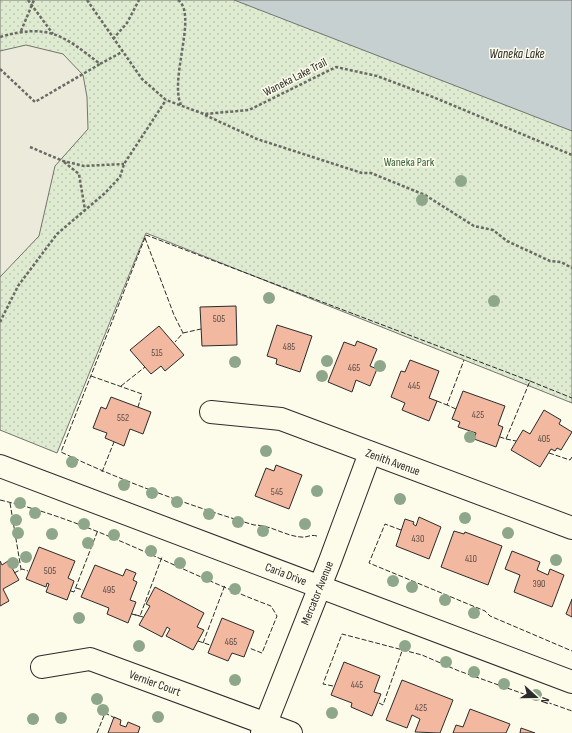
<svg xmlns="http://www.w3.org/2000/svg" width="572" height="733" font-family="'Sofia Sans Condensed',sans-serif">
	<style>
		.green { fill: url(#green-dots); stroke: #74746e }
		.parking { fill: #eceadb; stroke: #74746e }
		.water { fill: #c7d0d0; stroke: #74746e }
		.building { fill: #f2b8a0; stroke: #2b2b2b }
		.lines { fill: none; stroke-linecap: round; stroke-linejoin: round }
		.minor-casing { stroke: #2b2b2b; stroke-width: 24 }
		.path { stroke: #6a6964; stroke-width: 2.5; stroke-dasharray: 3 2; stroke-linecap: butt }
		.minor { stroke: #fdfbea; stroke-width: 22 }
		.fence { stroke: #2b2b2b; stroke-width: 1; stroke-dasharray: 5 2; stroke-linecap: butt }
		.tree { fill: #8ea78a }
		.labels { text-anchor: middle; stroke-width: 3; stroke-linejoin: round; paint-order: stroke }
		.number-label { font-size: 10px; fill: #5d4e48 }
		.street-label { font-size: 12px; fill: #2b2b2b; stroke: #fdfbea }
		.park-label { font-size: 12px; fill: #34623c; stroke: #fdfbea }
		.water-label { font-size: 13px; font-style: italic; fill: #2b2b2b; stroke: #fdfbea }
	</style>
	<defs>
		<pattern id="green-dots" width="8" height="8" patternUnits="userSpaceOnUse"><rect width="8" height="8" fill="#deebd1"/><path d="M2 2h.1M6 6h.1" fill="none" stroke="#bfcab4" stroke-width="1.8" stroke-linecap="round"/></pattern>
	</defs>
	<rect width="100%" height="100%" fill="#fdfbea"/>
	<path class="green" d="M 0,0 L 572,0 L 572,403 L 146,233 L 57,453 L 0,430 Z"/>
	<path class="parking" d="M 26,45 L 63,54 L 83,75 L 87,97 L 88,129 L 55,166 L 39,236 L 0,277 L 0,51 Z"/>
	<path class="water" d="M 234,0 L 572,0 L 572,131 Z"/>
	<g class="building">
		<path d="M 236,306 L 237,345 L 202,346 L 200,307 Z"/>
		<path d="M 277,325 L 312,336 L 300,372 L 276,364 L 277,359 L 267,356 Z"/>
		<path d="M 159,326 L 184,355 L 165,371 L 161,366 L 151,374 L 130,350 Z"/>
		<path d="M 357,341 L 377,349 L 370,366 L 377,369 L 370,386 L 356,380 L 352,392 L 328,382 L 344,342 L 355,346 Z"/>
		<path d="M 410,360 L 439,371 L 429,398 L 437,401 L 429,421 L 402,410 L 405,403 L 391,397 L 401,371 L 405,372 Z"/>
		<path d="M 463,391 L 505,406 L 498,425 L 503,427 L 496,447 L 474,439 L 476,433 L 458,427 L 460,422 L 452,419 Z"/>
		<path d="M 111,397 L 151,412 L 143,434 L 130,429 L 124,446 L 105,438 L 107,433 L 93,428 L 101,407 L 106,409 Z"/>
		<path d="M 544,410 L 561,420 L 559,424 L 572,432 L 561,450 L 557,448 L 555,451 L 551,449 L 540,467 L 511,450 L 523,430 L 530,434 Z"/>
		<path d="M 276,465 L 302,475 L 289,509 L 255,496 L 266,468 L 274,471 Z"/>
		<path d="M 419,517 L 441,527 L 429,559 L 396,546 L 405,519 L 414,522 L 413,524 L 416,526 Z"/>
		<path d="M 454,531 L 464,534 L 465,532 L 502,546 L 488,585 L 441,567 Z"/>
		<path d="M 39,547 L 75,561 L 68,578 L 74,581 L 67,600 L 46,592 L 49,584 L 47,583 L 46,587 L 26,579 Z"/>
		<path d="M 512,551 L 540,562 L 537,570 L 548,575 L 550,569 L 564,575 L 552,607 L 514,592 L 520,575 L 505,569 Z"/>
		<path d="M 0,561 L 2,565 L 8,561 L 19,580 L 3,589 L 9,601 L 0,606 Z"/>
		<path d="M 95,565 L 123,576 L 126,569 L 136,573 L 133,580 L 137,582 L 130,600 L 136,602 L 128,623 L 107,614 L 109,608 L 81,597 Z"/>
		<path d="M 155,587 L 204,613 L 197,627 L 204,630 L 193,650 L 166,636 L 170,629 L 167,627 L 162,637 L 139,625 L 150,606 L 146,604 Z"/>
		<path d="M 572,599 L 572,617 L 566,614 Z"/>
		<path d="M 222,618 L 254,631 L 244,657 L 232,653 L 228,661 L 208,653 Z"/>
		<path d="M 344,662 L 380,676 L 374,692 L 381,694 L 372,716 L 351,707 L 352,703 L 331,695 Z"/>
		<path d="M 402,680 L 453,700 L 440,733 L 415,732 L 420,719 L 412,715 L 407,728 L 386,720 Z"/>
		<path d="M 470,709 L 510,724 L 506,733 L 453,733 L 456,725 L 463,727 Z"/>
		<path d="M 114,717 L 121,720 L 120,725 L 126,727 L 128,722 L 140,727 L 138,733 L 108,733 Z"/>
		<path d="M 521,728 L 535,733 L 520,733 Z"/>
	</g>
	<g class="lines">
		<defs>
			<g id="minor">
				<path d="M 211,412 L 281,419 L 572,528"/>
				<path d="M 0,466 L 572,682"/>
				<path d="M 42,667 L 90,659 L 291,733"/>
				<path d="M 262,733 L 330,561 L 370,453"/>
			</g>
		</defs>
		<use href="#minor" class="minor-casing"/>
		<g class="path">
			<path d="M 28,0 L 53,34"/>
			<path d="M 87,0 L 142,79 L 166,100 L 204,114 L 249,110 L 336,67 L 377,76 L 433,97 L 572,155"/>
			<path d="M 178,0 C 198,14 169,79 181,105"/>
			<path d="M 21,31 L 34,0"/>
			<path d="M 0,37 C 48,23 63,35 100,64 L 122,52"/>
			<path d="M 113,39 L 127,23 L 139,0"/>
			<path d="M 0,69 L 35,102 L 100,64"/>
			<path d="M 205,115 L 257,139 L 362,173 L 371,173 L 425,195 L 474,226 L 493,230 L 507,241 L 550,261 L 561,262 L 572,268"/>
			<path d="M 30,147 L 63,161 L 84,166 L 124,164"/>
			<path d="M 64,162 L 79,174 L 85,210"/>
			<path d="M 0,322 L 18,286 L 57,234 L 105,193 L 120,177 L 124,164 L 166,100"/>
		</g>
		<use href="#minor" class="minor"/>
		<g class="fence">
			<path d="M 145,238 L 174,315 L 183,333 L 175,342"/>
			<path d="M 183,333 L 201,329"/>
			<path d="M 91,376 L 142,394 L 138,407"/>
			<path d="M 530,381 L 572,398"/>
			<path d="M 121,386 L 145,367"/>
			<path d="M 437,401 L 447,405"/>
			<path d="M 456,409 L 447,405 L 464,360"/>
			<path d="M 506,439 L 516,441"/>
			<path d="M 549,453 L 570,460 L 572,457"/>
			<path d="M 102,472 L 114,442"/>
			<path d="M 0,500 C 96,522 180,572 271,606 L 277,616 L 262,653 L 249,648"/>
			<path d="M 10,503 L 21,569"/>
			<path d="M 401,530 L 385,524 L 369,563 L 485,611 L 490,616 L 572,651"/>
			<path d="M 317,536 C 310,534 307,538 301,537 C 285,536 271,525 254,525 C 188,505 124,482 61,452 L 146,235 L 530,381 L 506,439 L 500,437"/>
			<path d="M 14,573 L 22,569 L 28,571"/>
			<path d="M 76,588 L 83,590"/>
			<path d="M 71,591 L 74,592 L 98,530"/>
			<path d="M 143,617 L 132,614 L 140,616 L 162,557"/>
			<path d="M 198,641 L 210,645"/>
			<path d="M 203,643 L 225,585"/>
			<path d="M 333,686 L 323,684 L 342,634 L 422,655 L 459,671 L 572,711"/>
			<path d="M 379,703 L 383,705 L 402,651"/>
			<path d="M 97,733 L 105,713 L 115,718"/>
		</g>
	</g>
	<g class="tree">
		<circle cx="461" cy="181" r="6"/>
		<circle cx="422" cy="200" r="6"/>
		<circle cx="269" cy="298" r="6"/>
		<circle cx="494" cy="301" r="6"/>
		<circle cx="327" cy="361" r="6"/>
		<circle cx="235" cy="362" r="6"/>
		<circle cx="380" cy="366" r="6"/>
		<circle cx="322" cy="376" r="6"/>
		<circle cx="470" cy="437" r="6"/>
		<circle cx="266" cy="451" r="6"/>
		<circle cx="72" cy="462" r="6"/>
		<circle cx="124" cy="485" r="6"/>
		<circle cx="317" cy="491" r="6"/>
		<circle cx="152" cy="493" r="6"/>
		<circle cx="400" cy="499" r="6"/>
		<circle cx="177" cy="502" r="6"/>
		<circle cx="20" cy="503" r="6"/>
		<circle cx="35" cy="513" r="6"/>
		<circle cx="209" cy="514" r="6"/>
		<circle cx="465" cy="518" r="6"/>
		<circle cx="16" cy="520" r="6"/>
		<circle cx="238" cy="522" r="6"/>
		<circle cx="84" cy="524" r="6"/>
		<circle cx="305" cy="524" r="6"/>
		<circle cx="263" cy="531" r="6"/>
		<circle cx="18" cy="533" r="6"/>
		<circle cx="508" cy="533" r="6"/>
		<circle cx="52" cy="534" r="6"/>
		<circle cx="114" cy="535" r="6"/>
		<circle cx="88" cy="543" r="6"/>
		<circle cx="151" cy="551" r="6"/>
		<circle cx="26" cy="557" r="6"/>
		<circle cx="556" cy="560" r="6"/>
		<circle cx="13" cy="563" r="6"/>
		<circle cx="180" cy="563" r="6"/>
		<circle cx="207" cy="577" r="6"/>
		<circle cx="393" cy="581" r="6"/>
		<circle cx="412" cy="587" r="6"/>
		<circle cx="235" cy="589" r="6"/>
		<circle cx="445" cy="600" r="6"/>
		<circle cx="474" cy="613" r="6"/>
		<circle cx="79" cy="618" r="6"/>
		<circle cx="139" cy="646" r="6"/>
		<circle cx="405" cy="646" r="6"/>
		<circle cx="446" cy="662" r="6"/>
		<circle cx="474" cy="672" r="6"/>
		<circle cx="235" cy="680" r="6"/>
		<circle cx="504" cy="684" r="6"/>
		<circle cx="536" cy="695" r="6"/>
		<circle cx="97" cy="699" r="6"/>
		<circle cx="103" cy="710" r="6"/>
		<circle cx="332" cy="713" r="6"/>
		<circle cx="158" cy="717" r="6"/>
		<circle cx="61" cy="718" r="6"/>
		<circle cx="33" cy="719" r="6"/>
	</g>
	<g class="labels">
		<g class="number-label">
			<text x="219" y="322">505</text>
			<text x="289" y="350">485</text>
			<text x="157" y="356">515</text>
			<text x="354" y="371">465</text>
			<text x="414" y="389">445</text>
			<text x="478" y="418">425</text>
			<text x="123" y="421">552</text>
			<text x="544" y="442">405</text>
			<text x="277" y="495">545</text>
			<text x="418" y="542">430</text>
			<text x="471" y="562">410</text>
			<text x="50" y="574">505</text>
			<text x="539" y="587">390</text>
			<text x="109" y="593">495</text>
			<text x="231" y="645">465</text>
			<text x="357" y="688">445</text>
			<text x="421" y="711">425</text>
		</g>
		<g class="street-label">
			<text transform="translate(295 77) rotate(-27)" y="4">Waneka Lake Trail</text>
			<text transform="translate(393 462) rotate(20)" y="4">Zenith Avenue</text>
			<text transform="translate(286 574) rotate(21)" y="4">Caria Drive</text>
			<text transform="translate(317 593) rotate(-68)" y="4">Mercator Avenue</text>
			<text transform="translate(155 683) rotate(20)" y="4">Vernier Court</text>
		</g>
		<g class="park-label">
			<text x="409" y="166">Waneka Park</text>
		</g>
		<g class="water-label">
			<text x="517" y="58">Waneka Lake</text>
		</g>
	</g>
	<g transform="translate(536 697) rotate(111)" stroke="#fdfbea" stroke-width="3" paint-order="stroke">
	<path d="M0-3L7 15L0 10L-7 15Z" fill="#2b2b2b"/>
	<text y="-6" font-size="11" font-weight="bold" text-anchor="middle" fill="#2b2b2b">N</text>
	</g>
</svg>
